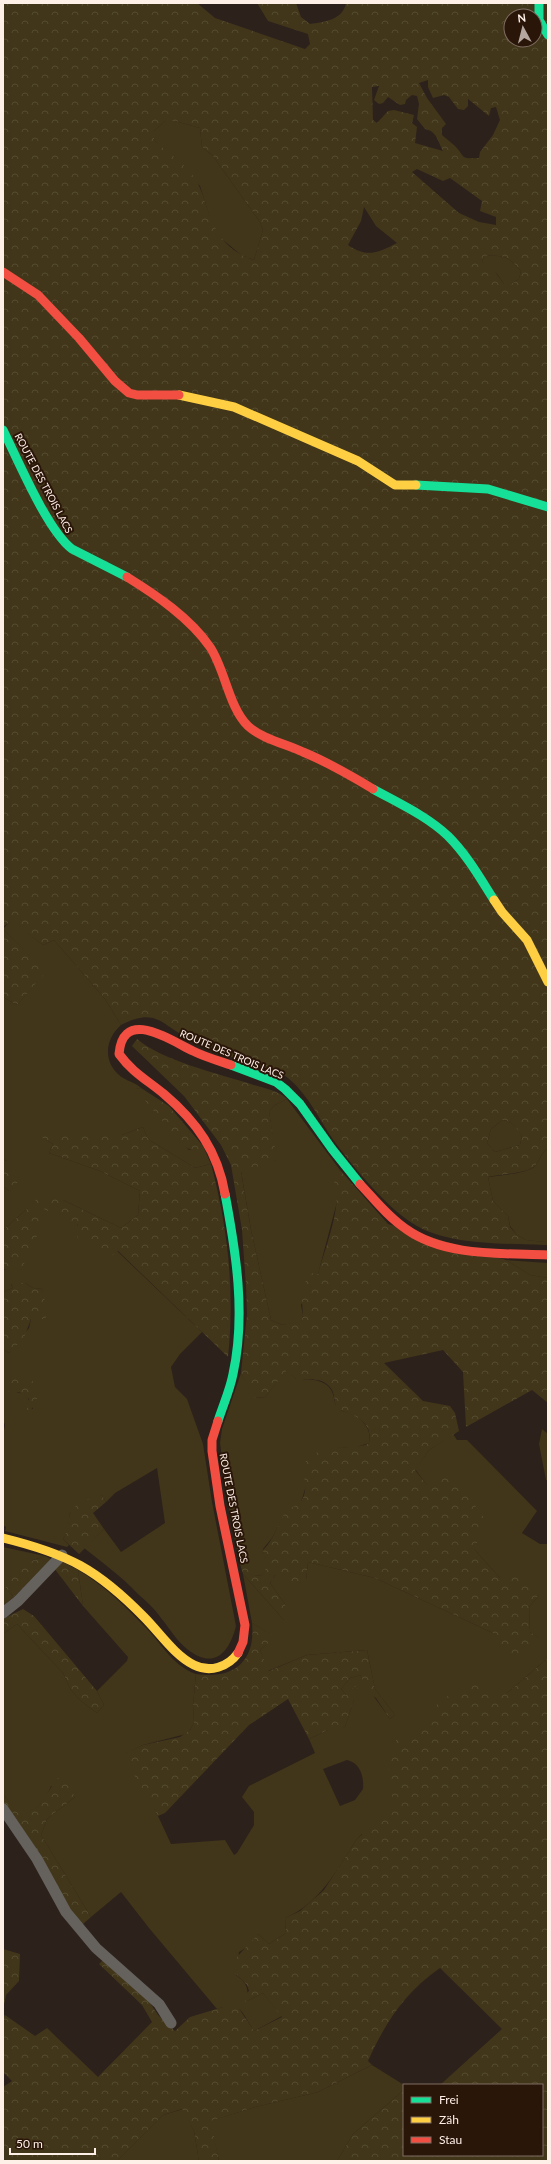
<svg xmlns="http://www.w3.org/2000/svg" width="551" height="2164" font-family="Lato,sans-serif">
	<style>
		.grass { fill: #413619; fill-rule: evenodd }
		.forest { fill: url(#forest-crowns); fill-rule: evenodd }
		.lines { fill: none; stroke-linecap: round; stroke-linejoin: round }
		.street { stroke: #65615d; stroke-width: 11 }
		.fast { stroke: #16e098; stroke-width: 9 }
		.slow { stroke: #ffcf43; stroke-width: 9 }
		.jam { stroke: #f24e42; stroke-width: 9 }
		.labels { text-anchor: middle; stroke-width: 4; stroke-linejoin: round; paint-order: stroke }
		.street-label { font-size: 10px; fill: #feefe7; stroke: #2a1509 }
	</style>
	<defs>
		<pattern id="forest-crowns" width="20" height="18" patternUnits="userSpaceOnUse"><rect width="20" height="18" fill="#413619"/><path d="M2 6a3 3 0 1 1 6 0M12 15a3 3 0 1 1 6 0" fill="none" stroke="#544a2f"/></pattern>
	</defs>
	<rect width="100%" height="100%" fill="#2c211b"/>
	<g class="grass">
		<path d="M 165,121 L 175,121 L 200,128 L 202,147 L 213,156 L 260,222 L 263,230 L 254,260 L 241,255 L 222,239 L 213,227 L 200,186 L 154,140 L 154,131 Z"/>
		<path d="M 484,256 C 504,255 508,256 521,271 L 519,279 L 511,284 L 504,284 L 497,274 L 482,262 Z"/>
		<path d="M 11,920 L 43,945 L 54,940 L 105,999 L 121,1025 C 103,1041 103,1066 125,1079 C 130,1082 136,1083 141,1088 L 136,1089 L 189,1150 L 203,1146 L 211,1164 L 195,1168 L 151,1141 L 147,1137 L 143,1127 L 122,1135 L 38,1135 L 53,1144 L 49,1153 L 100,1171 L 140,1191 L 138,1215 L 121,1228 L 63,1200 L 78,1226 L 117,1251 L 202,1332 L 180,1354 L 171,1367 L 175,1387 L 187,1399 L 203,1444 L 212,1502 L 236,1626 C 229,1654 213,1670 187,1649 C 176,1640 170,1629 161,1618 C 155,1609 146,1601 138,1594 C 121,1576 103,1563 84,1548 L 104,1529 L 121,1552 L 165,1523 L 157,1468 L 115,1493 L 106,1502 L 102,1495 L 70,1513 L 68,1531 L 63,1539 L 69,1545 L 67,1547 L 5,1531 L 6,1527 L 3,1525 L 3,1435 L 5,1425 L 3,1420 L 3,1349 L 9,1353 L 29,1328 L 31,1319 L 45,1319 L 42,1289 L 33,1288 L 25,1283 L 11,1284 L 13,1288 L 3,1292 L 3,1269 L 5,1270 L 28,1208 L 3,1230 L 3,1186 L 9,1191 L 7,1161 L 3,1159 L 3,997 L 17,1005 L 45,972 L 3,929 ZM 32,1380 L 33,1409 L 29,1407 C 32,1397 22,1392 14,1392 Z"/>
		<path d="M 287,1099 L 340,1170 L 337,1202 L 318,1274 L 301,1305 L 303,1315 L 301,1322 L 282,1325 L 271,1320 L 251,1230 L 241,1171 L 276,1160 L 269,1111 L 275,1105 Z"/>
		<path d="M 502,1120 C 512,1121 517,1127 522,1136 L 520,1145 L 495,1152 L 487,1143 L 491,1129 Z"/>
		<path d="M 548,1148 L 548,1245 L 544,1245 L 544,1242 L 526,1240 L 517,1235 L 510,1226 L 508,1216 L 493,1201 L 488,1177 C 499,1175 527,1174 535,1166 C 540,1160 541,1153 548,1148 Z"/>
		<path d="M 506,1260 L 548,1263 L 548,1278 L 530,1275 Z"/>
		<path d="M 287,1369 L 296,1379 C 312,1379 331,1379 334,1398 C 335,1404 336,1408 342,1411 C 344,1412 348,1412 351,1414 C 363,1419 372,1429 369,1443 L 357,1447 L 338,1448 L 315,1454 L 301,1503 L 286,1512 L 272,1538 L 263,1549 L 267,1568 L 262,1575 L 255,1576 L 240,1564 L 231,1523 L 220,1443 L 222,1429 L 241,1373 L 255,1398 L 265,1397 Z"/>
		<path d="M 542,1429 L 548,1434 L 548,1480 L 546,1480 L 539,1444 Z"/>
		<path d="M 453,1434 L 457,1440 L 467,1440 L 537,1511 L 522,1533 L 540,1544 L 548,1544 L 548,1658 L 507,1693 L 365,1839 L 362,1834 L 357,1839 C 337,1869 321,1903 285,1918 L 286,1933 L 269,1944 L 258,1934 L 249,1946 L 239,1952 L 236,1975 C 247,1983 250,1989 245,2002 L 263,1993 L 282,2016 L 254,2031 C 241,2012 242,2001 217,2009 L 149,1928 L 121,1892 L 91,1917 L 41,1835 L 47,1819 L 75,1797 L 51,1786 C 46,1800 35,1815 18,1814 L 3,1794 L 3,1634 L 17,1624 L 63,1673 L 71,1690 L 81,1701 L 97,1713 L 104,1705 L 97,1691 L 127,1661 L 128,1657 L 83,1606 L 78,1570 C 102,1584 124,1605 143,1625 C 161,1642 171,1665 196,1674 L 193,1706 L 194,1722 L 190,1730 L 186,1734 L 143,1745 L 125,1754 L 158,1816 L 171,1844 L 225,1840 L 234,1855 L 237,1853 L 254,1825 L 254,1812 L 242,1797 L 249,1786 L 315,1753 L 309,1739 L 328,1730 L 345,1727 L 354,1700 L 346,1695 L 341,1689 L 350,1678 L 360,1675 C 369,1691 380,1704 390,1719 L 395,1715 L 375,1689 L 367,1650 L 307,1655 L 268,1671 L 260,1650 L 275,1637 L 252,1623 L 243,1574 L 284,1620 L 285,1604 L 270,1583 L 275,1575 L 306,1580 L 308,1562 L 375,1578 L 493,1633 L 540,1639 L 530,1632 L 529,1607 L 539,1595 L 500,1578 L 474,1549 L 415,1469 L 429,1450 ZM 347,1760 C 361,1763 364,1778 363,1789 L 355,1800 L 340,1806 L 323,1769 Z"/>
		<path d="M 3,1547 L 45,1556 L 33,1560 L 5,1587 L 14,1597 L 4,1605 Z"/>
		<path d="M 372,2065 L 404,2085 L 404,2090 L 353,2134 L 337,2161 L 219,2161 L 210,2121 L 255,2107 L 318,2092 Z"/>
		<path d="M 183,2109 L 194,2131 L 199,2161 L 117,2161 L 163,2115 Z"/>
	</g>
	<g class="forest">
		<path d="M 3,3 L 197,3 L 215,18 L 305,49 L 310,44 L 308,34 L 268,21 L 257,3 L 296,3 L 301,17 L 310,24 C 324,22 343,20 346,3 L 548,3 L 548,1148 C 541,1153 540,1160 535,1166 C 526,1174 499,1174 488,1177 L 493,1201 L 508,1216 L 510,1227 L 517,1235 L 526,1240 L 544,1242 L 544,1245 C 503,1243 447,1246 412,1223 C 387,1207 355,1169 337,1145 C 320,1122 308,1092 284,1075 C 274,1068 262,1068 250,1064 C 230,1057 211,1048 192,1040 C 161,1026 158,1006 121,1025 L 105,999 L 54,940 L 43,945 L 11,921 L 3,927 ZM 511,16 L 535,16 L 535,40 L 511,40 ZM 428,80 L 428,87 L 433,98 L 444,95 L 449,97 L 458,109 L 464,110 L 468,106 L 468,99 L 489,116 L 491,108 L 496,107 L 500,120 L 493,135 L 480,152 L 479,158 C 460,159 466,158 455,146 C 451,142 446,139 442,135 L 442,128 L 446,124 L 427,98 L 419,83 ZM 379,86 L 374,100 L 379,104 L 383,103 L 388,97 L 400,105 L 405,104 L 406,100 L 412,95 L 417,96 L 419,104 L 417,119 L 425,129 C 437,131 438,142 443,151 L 415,143 L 417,127 L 412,123 L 414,115 L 394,110 L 388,111 L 377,123 L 373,120 L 372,87 ZM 165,121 L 175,121 L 200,128 L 202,147 L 213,156 L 260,222 L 263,230 L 254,260 C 225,250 215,232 206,205 C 203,195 200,186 194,177 C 184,163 167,152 154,140 L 154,131 ZM 417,169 L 443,181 L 450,178 L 482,201 L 480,211 L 496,217 L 496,225 L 479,222 L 459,213 L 412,172 ZM 364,207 L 376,226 L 397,243 C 378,253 367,258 348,245 L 361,221 ZM 484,256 C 504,255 508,256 521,271 L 519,279 L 511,284 L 504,284 L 490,265 L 482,262 ZM 502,1120 C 512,1121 516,1127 522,1136 L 520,1145 L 495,1152 L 487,1143 L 491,1129 Z"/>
		<path d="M 3,929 L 46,972 L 17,1005 L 3,997 Z"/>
		<path d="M 137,1039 C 161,1060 219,1074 251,1084 C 264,1089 276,1089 287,1099 L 275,1105 L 269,1111 L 277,1160 L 241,1172 L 251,1230 L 271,1320 L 282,1325 L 301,1321 L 303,1315 L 301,1290 L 310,1273 L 318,1274 C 324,1252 344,1201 334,1182 L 340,1170 L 388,1224 L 506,1260 L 530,1275 L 548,1278 L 548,1403 L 532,1390 L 466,1427 L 463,1372 L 443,1350 L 384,1363 L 423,1401 L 450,1406 L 455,1413 L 459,1431 L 429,1450 L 415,1470 L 427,1485 L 452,1473 L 487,1522 L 474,1549 L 500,1578 L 519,1569 L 539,1595 L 529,1607 L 530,1632 L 541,1639 L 514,1661 L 493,1633 L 375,1578 L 308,1562 L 306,1580 L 296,1589 L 275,1575 L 270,1583 L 285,1604 L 286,1617 L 284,1620 L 243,1574 L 240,1564 L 248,1562 L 255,1576 L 262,1575 L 266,1568 L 263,1550 C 274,1540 277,1525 285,1513 C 291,1505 301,1507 304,1495 C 309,1481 295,1464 314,1454 C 330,1445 349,1449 365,1445 L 369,1443 C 374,1421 353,1415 337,1409 C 334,1403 335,1396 332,1390 C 325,1377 309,1379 296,1379 L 287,1370 L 265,1397 L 254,1398 L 241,1373 L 247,1314 L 246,1286 L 242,1230 L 231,1165 L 221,1145 L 184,1096 L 132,1046 Z"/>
		<path d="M 141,1088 L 169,1106 L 203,1146 L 196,1151 C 184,1149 183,1142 169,1139 L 168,1138 L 173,1133 L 135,1089 Z"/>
		<path d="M 143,1127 L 147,1137 L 151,1141 L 195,1168 L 211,1164 C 228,1228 235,1292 228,1357 L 118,1251 L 107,1259 L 77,1237 L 78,1225 L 35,1205 L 36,1195 L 63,1200 L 121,1228 L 138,1215 L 140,1191 L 100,1171 L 49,1153 L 53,1144 L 37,1135 L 122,1135 Z"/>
		<path d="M 3,1159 L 7,1161 L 20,1180 L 9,1191 L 3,1186 Z"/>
		<path d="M 28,1208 L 45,1219 L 20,1272 L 3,1269 L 3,1230 Z"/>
		<path d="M 11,1283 L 25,1283 L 33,1288 L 42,1289 L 48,1314 L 45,1319 L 31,1319 L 24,1338 L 9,1353 L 3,1349 L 3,1292 L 13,1288 Z"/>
		<path d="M 19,1375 L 32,1380 L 38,1391 L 36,1405 L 25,1414 L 23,1410 L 29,1407 L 29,1399 L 19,1392 L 9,1395 L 8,1387 L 13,1377 Z"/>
		<path d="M 102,1495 L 106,1502 L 93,1513 L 104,1529 L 79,1554 L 63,1539 C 69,1529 67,1525 70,1514 C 74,1502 92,1498 102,1495 Z"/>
		<path d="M 45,1556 L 51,1559 L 14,1597 L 5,1587 C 15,1567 24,1563 45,1556 Z"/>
		<path d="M 61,1561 L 78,1570 L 83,1606 L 54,1568 Z"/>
		<path d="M 23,1609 L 34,1616 L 97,1691 L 104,1705 L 97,1713 L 81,1701 L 71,1690 L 63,1673 L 17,1624 L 3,1634 L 3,1619 Z"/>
		<path d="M 252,1623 L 276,1637 L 260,1650 L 269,1671 L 307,1655 L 367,1650 L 375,1689 L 395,1715 L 390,1719 L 376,1698 L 370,1694 L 360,1675 L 350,1678 L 341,1689 L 346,1695 L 355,1686 L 358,1689 L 352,1695 L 354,1700 L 345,1727 L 338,1730 L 328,1730 L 309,1739 L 288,1699 L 249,1725 L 165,1813 L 158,1816 L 127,1763 L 124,1754 L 143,1745 L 180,1737 L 190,1730 L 194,1722 L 193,1706 L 196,1674 C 234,1680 256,1661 252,1623 Z"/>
		<path d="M 548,1658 L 548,2161 L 337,2161 L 353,2134 L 404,2090 L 404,2155 L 542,2155 L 542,2085 L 440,2085 L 502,2029 L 440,1968 C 405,1992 385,2023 368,2061 L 372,2065 L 318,2092 L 255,2107 L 211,2121 L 219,2161 L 199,2161 L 194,2131 L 182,2109 L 163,2115 L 117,2161 L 3,2161 L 3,2087 L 12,2081 L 3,2072 L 3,2017 L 5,2015 L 35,2036 L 47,2028 L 98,2077 L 152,2022 L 142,2005 L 99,1964 L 103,1960 L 150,2003 L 158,2015 L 175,2031 L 190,2017 L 230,2005 L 238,2007 L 254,2031 L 282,2017 L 263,1993 L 245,2002 L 244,1995 L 249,1991 L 247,1985 L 233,1971 L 234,1960 L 258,1934 L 269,1944 L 286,1933 L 285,1918 L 300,1911 L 324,1890 L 357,1839 L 374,1824 L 393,1802 L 387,1774 L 396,1741 L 396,1730 L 399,1729 L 400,1737 L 415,1734 L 441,1699 L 478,1683 L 495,1693 L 507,1693 Z"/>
		<path d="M 62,1774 L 75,1797 L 47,1819 L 41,1835 L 91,1917 L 82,1925 L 66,1903 L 42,1857 L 3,1802 L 3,1794 L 18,1813 C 44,1815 46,1787 62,1774 Z"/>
		<path d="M 3,1949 L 20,1954 L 19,1981 L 6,1995 L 3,2010 Z"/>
	</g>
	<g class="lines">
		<g class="street">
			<path d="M 3,1613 L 18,1601 L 62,1555"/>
			<path d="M 3,1809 L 37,1859 L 66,1912 L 96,1948 L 159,2004 L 171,2023"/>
		</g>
		<g class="fast">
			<path d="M 539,3 L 539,20 L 548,35"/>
			<path d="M 3,430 C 18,460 47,530 72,549 L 127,577"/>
			<path d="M 416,485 L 488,489 L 548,507"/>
			<path d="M 373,789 C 398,803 427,816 448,836 C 467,855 480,878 494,900"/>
			<path d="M 231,1065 L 276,1082 L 285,1089 L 300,1104 L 332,1149 L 360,1184"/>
			<path d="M 218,1421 C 223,1405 230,1390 233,1374 C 246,1315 236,1252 225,1194"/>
		</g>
		<g class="slow">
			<path d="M 179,395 L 234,407 L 358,461 L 395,485 L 416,485"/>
			<path d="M 494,900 L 502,912 L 527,940 L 548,982"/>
			<path d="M 3,1538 C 68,1554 97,1569 144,1617 C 160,1633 174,1655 194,1665 C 210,1673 228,1667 238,1653"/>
		</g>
		<g class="jam">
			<path d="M 3,272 L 38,295 L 79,338 L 115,381 L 129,393 L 137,395 L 179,395"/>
			<path d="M 127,577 C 156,595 190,618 210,647 C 225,669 229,708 248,726 C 262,739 286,744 303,752 C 327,762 350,775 373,789"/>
			<path d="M 360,1184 C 374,1199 388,1217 406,1229 C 445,1257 502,1253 548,1255"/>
			<path d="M 225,1194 C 218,1152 197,1122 164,1094 C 147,1080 132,1072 119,1054 C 123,1007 170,1040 193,1051 C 205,1057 219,1061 231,1065"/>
			<path d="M 218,1421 L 212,1440 L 212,1451 L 220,1506 L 245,1625 L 243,1642 L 238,1653"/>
		</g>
	</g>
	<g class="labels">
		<g class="street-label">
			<text transform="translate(44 483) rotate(62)" y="4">ROUTE DES TROIS LACS</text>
			<text transform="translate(232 1054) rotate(23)" y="4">ROUTE DES TROIS LACS</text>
			<text transform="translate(234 1508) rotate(79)" y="4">ROUTE DES TROIS LACS</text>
		</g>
	</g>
	<rect width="551" height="2164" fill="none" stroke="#feefe7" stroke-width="8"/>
	<rect x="403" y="2084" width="140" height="72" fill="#2a1509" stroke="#7f6c62"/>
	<rect x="411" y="2097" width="20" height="6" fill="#16e098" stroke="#7f6c62"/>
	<text x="439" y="2104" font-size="12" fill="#feefe7">Frei</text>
	<rect x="411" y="2117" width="20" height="6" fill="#ffcf43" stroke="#7f6c62"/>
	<text x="439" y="2124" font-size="12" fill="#feefe7">Zäh</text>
	<rect x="411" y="2137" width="20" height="6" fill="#f24e42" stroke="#7f6c62"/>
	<text x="439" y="2144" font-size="12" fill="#feefe7">Stau</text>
	<g transform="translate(523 28) rotate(353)"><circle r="19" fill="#2a1509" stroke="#7f6c62"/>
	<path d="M0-3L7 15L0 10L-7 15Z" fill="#b4a7a0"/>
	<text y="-6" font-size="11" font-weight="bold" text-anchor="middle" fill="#feefe7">N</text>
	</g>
	<path d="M10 2148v6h85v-6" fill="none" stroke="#feefe7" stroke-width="2"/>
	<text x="16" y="2148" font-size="12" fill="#feefe7" stroke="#2a1509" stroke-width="3" paint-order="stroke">50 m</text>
</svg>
